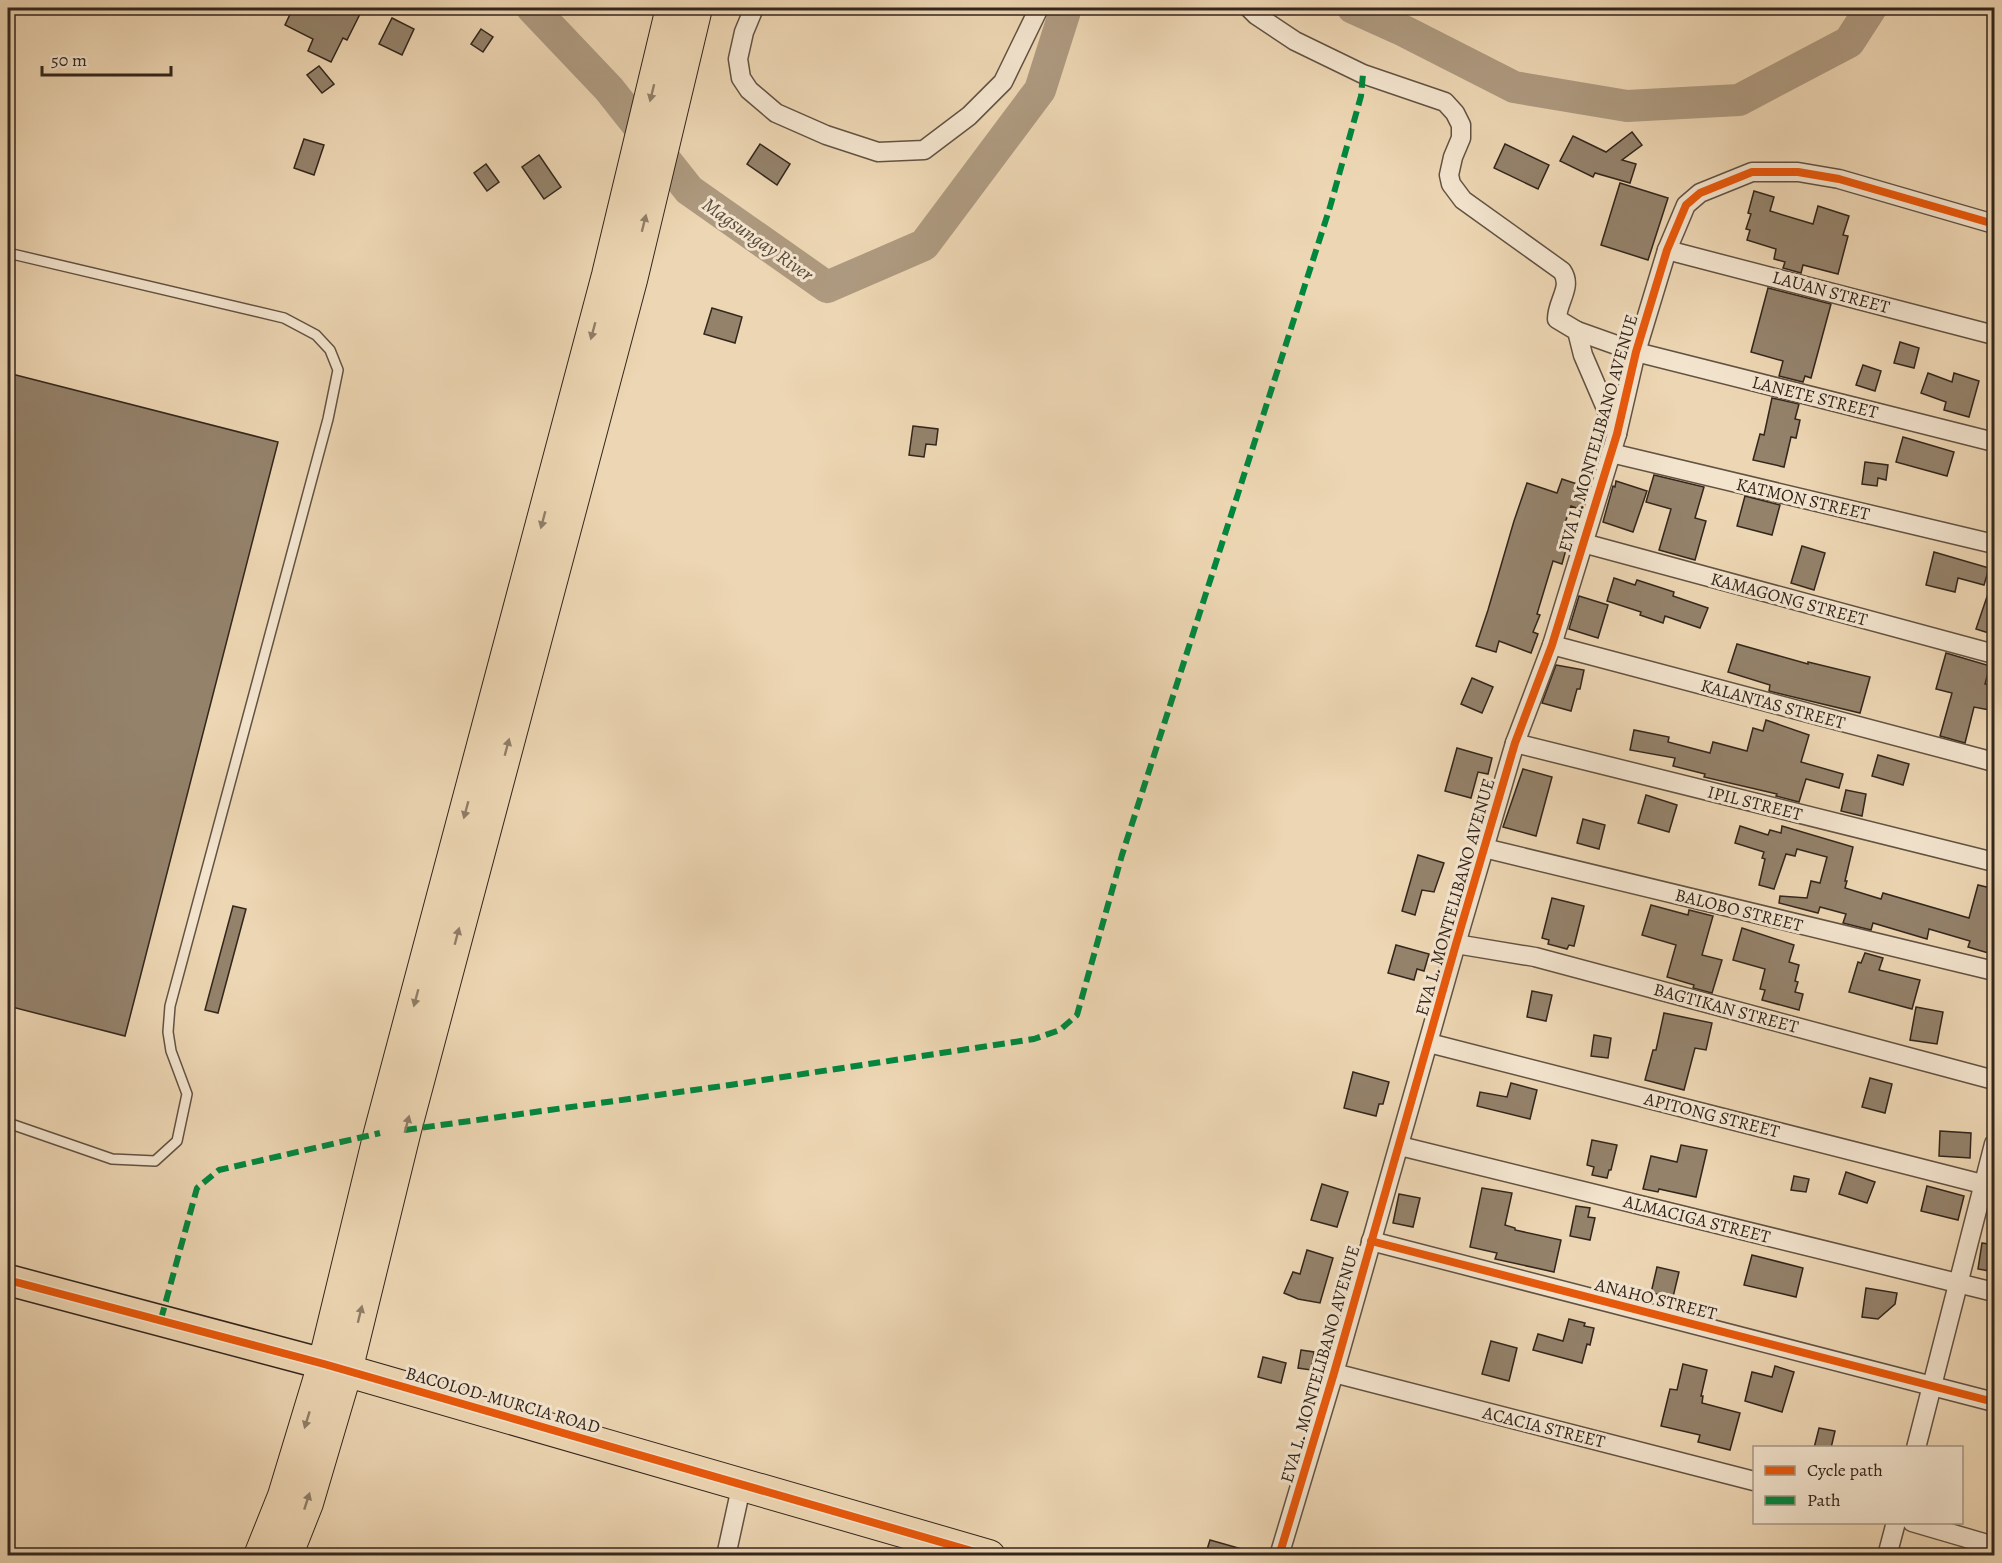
<svg xmlns="http://www.w3.org/2000/svg" width="2002" height="1563" font-family="Alegreya,serif">
	<style>
		.lines { fill: none; stroke-linecap: round; stroke-linejoin: round }
		.river { stroke: #ae9a80; stroke-width: 32 }
		.building { fill: #94826b; stroke: #33261c; stroke-width: 1.5 }
		.service-casing { stroke: #625242; stroke-width: 12 }
		.minor-casing { stroke: #625242; stroke-width: 21 }
		.primary-casing { stroke: #33261c; stroke-width: 33 }
		.trunk-casing { stroke: #33261c; stroke-width: 34 }
		.service { stroke: #f3e4ce; stroke-width: 9 }
		.minor { stroke: #f3e4ce; stroke-width: 18 }
		.primary { stroke: #edd6b3; stroke-width: 30 }
		.trunk { stroke: #edd6b3; stroke-width: 32 }
		.quiet { stroke: #00873e; stroke-width: 6; stroke-dasharray: 12 6; stroke-linecap: butt }
		.cycleway-casing { stroke: #f3e4ce; stroke-width: 11 }
		.cycleway { stroke: #e8590c; stroke-width: 8 }
		.oneway { fill: #907e68 }
		.labels { text-anchor: middle; stroke-width: 6; stroke-linejoin: round; paint-order: stroke }
		.street-label { font-size: 18px; fill: #33261c; stroke: #f3e4ce }
		.water-label { font-size: 20px; font-style: italic; fill: #58493a; stroke: #f3e4ce }
	</style>
	<rect width="100%" height="100%" fill="#edd6b3"/>
	<filter id="stains"><feTurbulence type="fractalNoise" baseFrequency=".00333" numOctaves="4"/><feColorMatrix values="0 0 0 0 .2 0 0 0 0 .09 0 0 0 0 .02 0 0 0 .5 -.17"/></filter>
	<radialGradient id="worn" r=".72"><stop offset=".6" stop-color="#630" stop-opacity="0"/><stop offset="1" stop-color="#630" stop-opacity=".3"/></radialGradient>
	<g class="lines">
		<g class="river">
			<path d="M 532,8 L 609,89 L 689,190 L 827,287 L 924,245 L 1040,90 L 1066,8"/>
			<path d="M 1353,8 L 1404,31 L 1514,87 L 1627,106 L 1739,100 L 1849,42 L 1871,8"/>
		</g>
	</g>
	<g class="building">
		<path d="M 293,8 L 363,8 L 347,40 L 343,38 L 331,62 L 308,51 L 313,39 L 285,25 Z"/>
		<path d="M 392,18 L 414,29 L 402,55 L 379,44 Z"/>
		<path d="M 481,29 L 493,37 L 483,52 L 471,44 Z"/>
		<path d="M 319,66 L 334,84 L 322,93 L 307,75 Z"/>
		<path d="M 1632,132 L 1642,145 L 1622,160 L 1636,164 L 1630,183 L 1595,173 L 1593,177 L 1560,161 L 1573,136 L 1606,152 Z"/>
		<path d="M 304,139 L 324,145 L 314,175 L 294,168 Z"/>
		<path d="M 760,144 L 790,164 L 777,185 L 747,164 Z"/>
		<path d="M 1505,144 L 1549,165 L 1538,189 L 1494,168 Z"/>
		<path d="M 539,155 L 561,187 L 544,199 L 522,167 Z"/>
		<path d="M 486,164 L 499,182 L 487,191 L 474,173 Z"/>
		<path d="M 1620,183 L 1668,198 L 1648,260 L 1601,245 Z"/>
		<path d="M 1754,191 L 1774,197 L 1770,211 L 1813,224 L 1818,206 L 1849,216 L 1843,235 L 1848,236 L 1838,274 L 1803,265 L 1801,273 L 1783,268 L 1785,262 L 1774,259 L 1776,249 L 1747,240 L 1750,230 L 1746,229 L 1751,214 L 1748,213 Z"/>
		<path d="M 1768,288 L 1831,304 L 1811,378 L 1805,376 L 1803,382 L 1779,376 L 1783,361 L 1751,352 Z"/>
		<path d="M 712,308 L 742,317 L 735,343 L 704,334 Z"/>
		<path d="M 1900,342 L 1919,348 L 1914,368 L 1894,363 Z"/>
		<path d="M 1863,365 L 1881,371 L 1875,391 L 1856,385 Z"/>
		<path d="M 8,373 L 278,442 L 125,1036 L 8,1006 Z"/>
		<path d="M 1928,373 L 1952,382 L 1954,373 L 1979,381 L 1969,417 L 1944,410 L 1946,402 L 1921,393 Z"/>
		<path d="M 1772,398 L 1799,404 L 1795,419 L 1800,420 L 1796,438 L 1791,437 L 1784,467 L 1753,460 L 1760,434 L 1764,435 Z"/>
		<path d="M 913,426 L 938,429 L 936,445 L 926,444 L 924,457 L 909,455 Z"/>
		<path d="M 1903,437 L 1954,452 L 1947,476 L 1896,462 Z"/>
		<path d="M 1865,462 L 1888,465 L 1886,480 L 1878,478 L 1877,486 L 1862,484 Z"/>
		<path d="M 1654,475 L 1704,487 L 1695,518 L 1706,521 L 1695,560 L 1659,550 L 1671,509 L 1646,502 Z"/>
		<path d="M 1562,479 L 1589,488 L 1582,510 L 1571,506 L 1558,543 L 1567,546 L 1562,564 L 1553,561 L 1537,614 L 1540,615 L 1533,632 L 1538,634 L 1531,653 L 1499,641 L 1496,652 L 1476,646 L 1488,610 L 1514,521 L 1527,483 L 1557,493 Z"/>
		<path d="M 1616,481 L 1647,491 L 1633,532 L 1603,522 L 1613,486 L 1615,487 Z"/>
		<path d="M 1745,496 L 1780,505 L 1772,535 L 1737,526 Z"/>
		<path d="M 1802,546 L 1825,553 L 1814,590 L 1791,583 Z"/>
		<path d="M 1934,552 L 1989,568 L 1984,585 L 1958,578 L 1955,592 L 1926,585 Z"/>
		<path d="M 1614,578 L 1635,585 L 1637,580 L 1674,592 L 1673,596 L 1708,608 L 1700,628 L 1665,616 L 1663,623 L 1640,615 L 1641,612 L 1607,601 Z"/>
		<path d="M 1992,582 L 1995,582 L 1995,635 L 1976,629 Z"/>
		<path d="M 1579,596 L 1608,605 L 1598,638 L 1569,629 Z"/>
		<path d="M 1737,644 L 1808,664 L 1808,662 L 1870,677 L 1860,713 L 1769,691 L 1770,685 L 1728,672 Z"/>
		<path d="M 1946,653 L 1990,666 L 1985,684 L 1995,686 L 1995,711 L 1974,707 L 1965,743 L 1940,736 L 1952,693 L 1936,689 Z"/>
		<path d="M 1556,665 L 1584,670 L 1580,689 L 1577,689 L 1571,711 L 1542,703 Z"/>
		<path d="M 1472,678 L 1493,687 L 1482,713 L 1461,704 Z"/>
		<path d="M 1766,720 L 1809,735 L 1801,762 L 1843,774 L 1839,788 L 1806,779 L 1799,802 L 1776,796 L 1777,794 L 1704,777 L 1705,774 L 1673,766 L 1675,758 L 1630,750 L 1634,730 L 1669,737 L 1668,742 L 1710,753 L 1713,742 L 1747,751 L 1753,728 L 1763,731 Z"/>
		<path d="M 1457,748 L 1492,758 L 1488,774 L 1478,772 L 1471,798 L 1445,791 Z"/>
		<path d="M 1878,755 L 1909,764 L 1903,785 L 1872,776 Z"/>
		<path d="M 1523,769 L 1552,777 L 1536,836 L 1503,827 Z"/>
		<path d="M 1846,790 L 1866,794 L 1862,816 L 1841,811 Z"/>
		<path d="M 1646,795 L 1677,805 L 1669,832 L 1638,823 Z"/>
		<path d="M 1583,819 L 1605,825 L 1599,849 L 1577,843 Z"/>
		<path d="M 1740,826 L 1768,835 L 1770,830 L 1781,833 L 1782,826 L 1853,847 L 1845,881 L 1847,881 L 1845,888 L 1881,899 L 1883,893 L 1969,918 L 1978,885 L 1995,889 L 1995,955 L 1968,947 L 1970,941 L 1929,929 L 1927,939 L 1873,923 L 1871,930 L 1843,923 L 1846,914 L 1820,907 L 1818,913 L 1779,903 L 1780,896 L 1807,898 L 1811,881 L 1820,883 L 1827,857 L 1797,849 L 1795,856 L 1786,854 L 1774,889 L 1759,885 L 1765,859 L 1762,858 L 1764,852 L 1735,843 Z"/>
		<path d="M 1418,855 L 1444,863 L 1434,892 L 1422,890 L 1415,915 L 1402,911 Z"/>
		<path d="M 1552,898 L 1584,906 L 1574,946 L 1569,945 L 1567,949 L 1548,944 L 1549,940 L 1542,938 Z"/>
		<path d="M 1651,905 L 1688,915 L 1689,910 L 1713,916 L 1702,955 L 1722,960 L 1712,993 L 1693,988 L 1694,985 L 1667,977 L 1676,945 L 1642,935 Z"/>
		<path d="M 233,906 L 246,909 L 218,1013 L 205,1010 Z"/>
		<path d="M 1742,928 L 1794,945 L 1789,962 L 1799,965 L 1795,981 L 1798,982 L 1795,992 L 1803,994 L 1799,1010 L 1762,1000 L 1765,990 L 1760,989 L 1765,969 L 1733,960 Z"/>
		<path d="M 1396,945 L 1429,954 L 1424,971 L 1417,969 L 1414,980 L 1388,973 Z"/>
		<path d="M 1865,953 L 1883,958 L 1879,970 L 1920,980 L 1912,1009 L 1849,992 L 1858,962 L 1861,963 Z"/>
		<path d="M 1532,991 L 1552,995 L 1546,1021 L 1527,1017 Z"/>
		<path d="M 1916,1007 L 1943,1012 L 1937,1044 L 1910,1040 Z"/>
		<path d="M 1664,1013 L 1712,1023 L 1706,1050 L 1695,1048 L 1684,1090 L 1645,1080 L 1653,1050 L 1656,1050 Z"/>
		<path d="M 1594,1035 L 1611,1038 L 1608,1058 L 1591,1056 Z"/>
		<path d="M 1353,1072 L 1389,1082 L 1383,1104 L 1379,1104 L 1376,1116 L 1344,1108 Z"/>
		<path d="M 1870,1078 L 1892,1084 L 1885,1113 L 1862,1107 Z"/>
		<path d="M 1511,1083 L 1537,1090 L 1530,1119 L 1477,1106 L 1480,1092 L 1507,1097 Z"/>
		<path d="M 1940,1131 L 1971,1133 L 1970,1158 L 1939,1156 Z"/>
		<path d="M 1592,1140 L 1617,1145 L 1611,1170 L 1609,1170 L 1607,1178 L 1592,1175 L 1594,1167 L 1587,1165 Z"/>
		<path d="M 1681,1145 L 1707,1150 L 1696,1197 L 1668,1191 L 1659,1189 L 1658,1192 L 1643,1189 L 1651,1156 L 1677,1162 Z"/>
		<path d="M 1846,1172 L 1875,1182 L 1867,1203 L 1839,1194 Z"/>
		<path d="M 1794,1176 L 1809,1179 L 1806,1192 L 1791,1190 Z"/>
		<path d="M 1322,1184 L 1348,1192 L 1337,1227 L 1311,1220 Z"/>
		<path d="M 1927,1186 L 1964,1196 L 1958,1220 L 1921,1211 Z"/>
		<path d="M 1482,1188 L 1512,1193 L 1505,1225 L 1515,1228 L 1515,1230 L 1561,1240 L 1554,1272 L 1495,1259 L 1497,1253 L 1470,1247 Z"/>
		<path d="M 1399,1194 L 1420,1198 L 1413,1227 L 1393,1223 Z"/>
		<path d="M 1576,1206 L 1590,1208 L 1588,1217 L 1595,1218 L 1590,1240 L 1570,1236 Z"/>
		<path d="M 1982,1243 L 1995,1245 L 1995,1272 L 1978,1269 Z"/>
		<path d="M 1307,1250 L 1333,1258 L 1320,1303 L 1298,1299 L 1284,1293 L 1293,1272 L 1300,1274 Z"/>
		<path d="M 1752,1255 L 1803,1268 L 1796,1297 L 1744,1285 Z"/>
		<path d="M 1657,1267 L 1679,1272 L 1673,1297 L 1651,1293 Z"/>
		<path d="M 1866,1288 L 1897,1293 L 1895,1304 L 1878,1319 L 1862,1317 Z"/>
		<path d="M 1569,1319 L 1585,1323 L 1584,1326 L 1594,1328 L 1590,1345 L 1587,1344 L 1582,1363 L 1533,1350 L 1538,1334 L 1563,1341 Z"/>
		<path d="M 1491,1341 L 1517,1348 L 1509,1381 L 1482,1374 Z"/>
		<path d="M 1301,1350 L 1314,1352 L 1311,1370 L 1298,1368 Z"/>
		<path d="M 1263,1357 L 1286,1363 L 1281,1383 L 1258,1377 Z"/>
		<path d="M 1683,1364 L 1707,1370 L 1701,1396 L 1703,1396 L 1702,1403 L 1740,1413 L 1730,1450 L 1698,1442 L 1700,1435 L 1661,1426 L 1670,1389 L 1677,1390 Z"/>
		<path d="M 1775,1366 L 1794,1372 L 1782,1412 L 1745,1401 L 1752,1372 L 1772,1377 Z"/>
		<path d="M 1819,1428 L 1835,1431 L 1831,1448 L 1814,1448 Z"/>
		<path d="M 1210,1540 L 1249,1551 L 1249,1556 L 1205,1556 Z"/>
	</g>
	<g class="lines">
		<defs>
			<path id="service" d="M 8,253 L 284,318 L 316,335 L 330,350 L 338,370 L 328,419 L 170,1006 L 168,1032 L 171,1051 L 187,1094 L 177,1141 L 155,1161 L 112,1159 L 8,1123"/>
			<g id="minor">
				<path d="M 754,8 L 744,32 L 738,59 L 741,78 L 749,90 L 776,113 L 826,135 L 878,152 L 924,150 L 969,116 L 1003,82 L 1039,8"/>
				<path d="M 1249,8 L 1256,15 L 1295,41 L 1363,74 L 1445,102 L 1455,113 L 1461,125 L 1461,138 L 1453,157 L 1449,175 L 1451,184 L 1463,200 L 1562,271 C 1573,287 1557,301 1557,319 L 1577,331 L 1583,355 L 1617,434"/>
				<path d="M 1667,250 L 1994,335"/>
				<path d="M 1577,331 L 1636,352 L 1994,442"/>
				<path d="M 1611,453 L 1994,544"/>
				<path d="M 1583,543 L 1994,654"/>
				<path d="M 1552,645 L 1994,762"/>
				<path d="M 1515,743 L 1994,862"/>
				<path d="M 1484,848 L 1994,971"/>
				<path d="M 1456,944 L 1535,957 L 1994,1080"/>
				<path d="M 1429,1043 L 1994,1187"/>
				<path d="M 1400,1146 L 1994,1292"/>
				<path d="M 1371,1241 L 1994,1402"/>
				<path d="M 1334,1373 L 1754,1481"/>
				<path d="M 1916,1448 L 1994,1144"/>
				<path d="M 1912,1522 L 1994,1546"/>
				<path d="M 726,1556 L 742,1483"/>
				<path d="M 1279,1556 L 1334,1373 L 1456,944 L 1515,743 L 1552,645 L 1617,434 L 1636,352 L 1667,250 L 1686,205 L 1700,193 L 1752,172 L 1798,172 L 1839,179 L 1994,224"/>
				<path d="M 1887,1556 L 1896,1522"/>
			</g>
			<path id="primary" d="M 8,1280 L 324,1364"/>
			<g id="trunk">
				<path d="M 327,1365 L 989,1556"/>
				<path d="M 260,1556 L 284,1496 L 324,1364 L 380,1133 L 608,275 L 672,8"/>
				<path d="M 286,1556 L 307,1503 L 346,1371 L 405,1130 L 631,280 L 696,8"/>
			</g>
		</defs>
		<use href="#service" class="service-casing"/>
		<use href="#minor" class="minor-casing"/>
		<use href="#primary" class="primary-casing"/>
		<use href="#trunk" class="trunk-casing"/>
		<use href="#service" class="service"/>
		<use href="#minor" class="minor"/>
		<use href="#primary" class="primary"/>
		<use href="#trunk" class="trunk"/>
		<g class="quiet">
			<path d="M 405,1130 L 730,1085 L 1034,1039 L 1060,1030 L 1077,1015 L 1122,855 L 1330,207 L 1361,96 L 1363,74"/>
			<path d="M 161,1319 L 197,1188 L 219,1170 L 380,1133"/>
		</g>
		<defs>
			<g id="cycleway">
				<path d="M 1371,1241 L 1994,1402"/>
				<path d="M 8,1280 L 324,1364 L 989,1556"/>
				<path d="M 1279,1556 L 1334,1373 L 1456,944 L 1515,743 L 1552,645 L 1617,434 L 1636,352 L 1667,250 L 1686,205 L 1700,193 L 1752,172 L 1798,172 L 1839,179 L 1994,224"/>
			</g>
		</defs>
		<use href="#cycleway" class="cycleway-casing"/>
		<use href="#cycleway" class="cycleway"/>
	</g>
	<defs><path id="oneway-solid" d="M-6-.8H1V-3.2L6.5 0L1 3.2V.8H-6Z" transform="scale(1.5)"/></defs>
	<g class="oneway">
		<use href="#oneway-solid" transform="translate(652 93) rotate(104)"/>
		<use href="#oneway-solid" transform="translate(644 223) rotate(-76)"/>
		<use href="#oneway-solid" transform="translate(593 331) rotate(105)"/>
		<use href="#oneway-solid" transform="translate(543 520) rotate(105)"/>
		<use href="#oneway-solid" transform="translate(507 747) rotate(-75)"/>
		<use href="#oneway-solid" transform="translate(466 810) rotate(105)"/>
		<use href="#oneway-solid" transform="translate(457 936) rotate(-75)"/>
		<use href="#oneway-solid" transform="translate(416 998) rotate(105)"/>
		<use href="#oneway-solid" transform="translate(407 1124) rotate(-75)"/>
		<use href="#oneway-solid" transform="translate(360 1314) rotate(-76)"/>
		<use href="#oneway-solid" transform="translate(307 1420) rotate(107)"/>
		<use href="#oneway-solid" transform="translate(307 1501) rotate(-72)"/>
	</g>
	<g class="labels">
		<g class="street-label">
			<text transform="translate(1831 292) rotate(15)" y="6">LAUAN STREET</text>
			<text transform="translate(1815 397) rotate(14)" y="6">LANETE STREET</text>
			<text transform="translate(1598 433) rotate(-74)" y="6">EVA L. MONTELIBANO AVENUE</text>
			<text transform="translate(1803 499) rotate(13)" y="6">KATMON STREET</text>
			<text transform="translate(1789 599) rotate(15)" y="6">KAMAGONG STREET</text>
			<text transform="translate(1773 704) rotate(15)" y="6">KALANTAS STREET</text>
			<text transform="translate(1755 803) rotate(14)" y="6">IPIL STREET</text>
			<text transform="translate(1455 897) rotate(-74)" y="6">EVA L. MONTELIBANO AVENUE</text>
			<text transform="translate(1739 910) rotate(14)" y="6">BALOBO STREET</text>
			<text transform="translate(1726 1008) rotate(15)" y="6">BAGTIKAN STREET</text>
			<text transform="translate(1712 1115) rotate(14)" y="6">APITONG STREET</text>
			<text transform="translate(1697 1219) rotate(14)" y="6">ALMACIGA STREET</text>
			<text transform="translate(1656 1299) rotate(14)" y="6">ANAHO STREET</text>
			<text transform="translate(1320 1364) rotate(-74)" y="6">EVA L. MONTELIBANO AVENUE</text>
			<text transform="translate(503 1400) rotate(16)" y="6">BACOLOD-MURCIA ROAD</text>
			<text transform="translate(1544 1427) rotate(14)" y="6">ACACIA STREET</text>
		</g>
		<g class="water-label">
			<text transform="translate(758 239) rotate(35)" y="7">Magsungay River</text>
		</g>
	</g>
	<rect width="2002" height="1563" fill="none" stroke="#edd6b3" stroke-width="30"/>
	<rect x="9" y="9" width="1984" height="1545" fill="none" stroke="#33261c" stroke-width="3"/>
	<rect x="15" y="15" width="1972" height="1533" fill="none" stroke="#33261c" stroke-width="1.5"/>
	<rect x="1753" y="1446" width="210" height="78" fill="#f3e4ce" stroke="#a69887" stroke-width="1.5"/>
	<rect x="1765" y="1466" width="30" height="9" fill="#e8590c" stroke="#a69887" stroke-width="1.5"/>
	<text x="1807" y="1476" font-size="18" fill="#33261c">Cycle path</text>
	<rect x="1765" y="1496" width="30" height="9" fill="#00873e" stroke="#a69887" stroke-width="1.5"/>
	<text x="1807" y="1506" font-size="18" fill="#33261c">Path</text>
	<path d="M42 66v9h129v-9" fill="none" stroke="#33261c" stroke-width="3"/>
	<text x="51" y="66" font-size="18" fill="#33261c" stroke="#f3e4ce" stroke-width="4.5" paint-order="stroke">50 m</text>
	<rect width="100%" height="100%" filter="url(#stains)"/>
	<rect width="100%" height="100%" fill="url(#worn)"/>
</svg>
